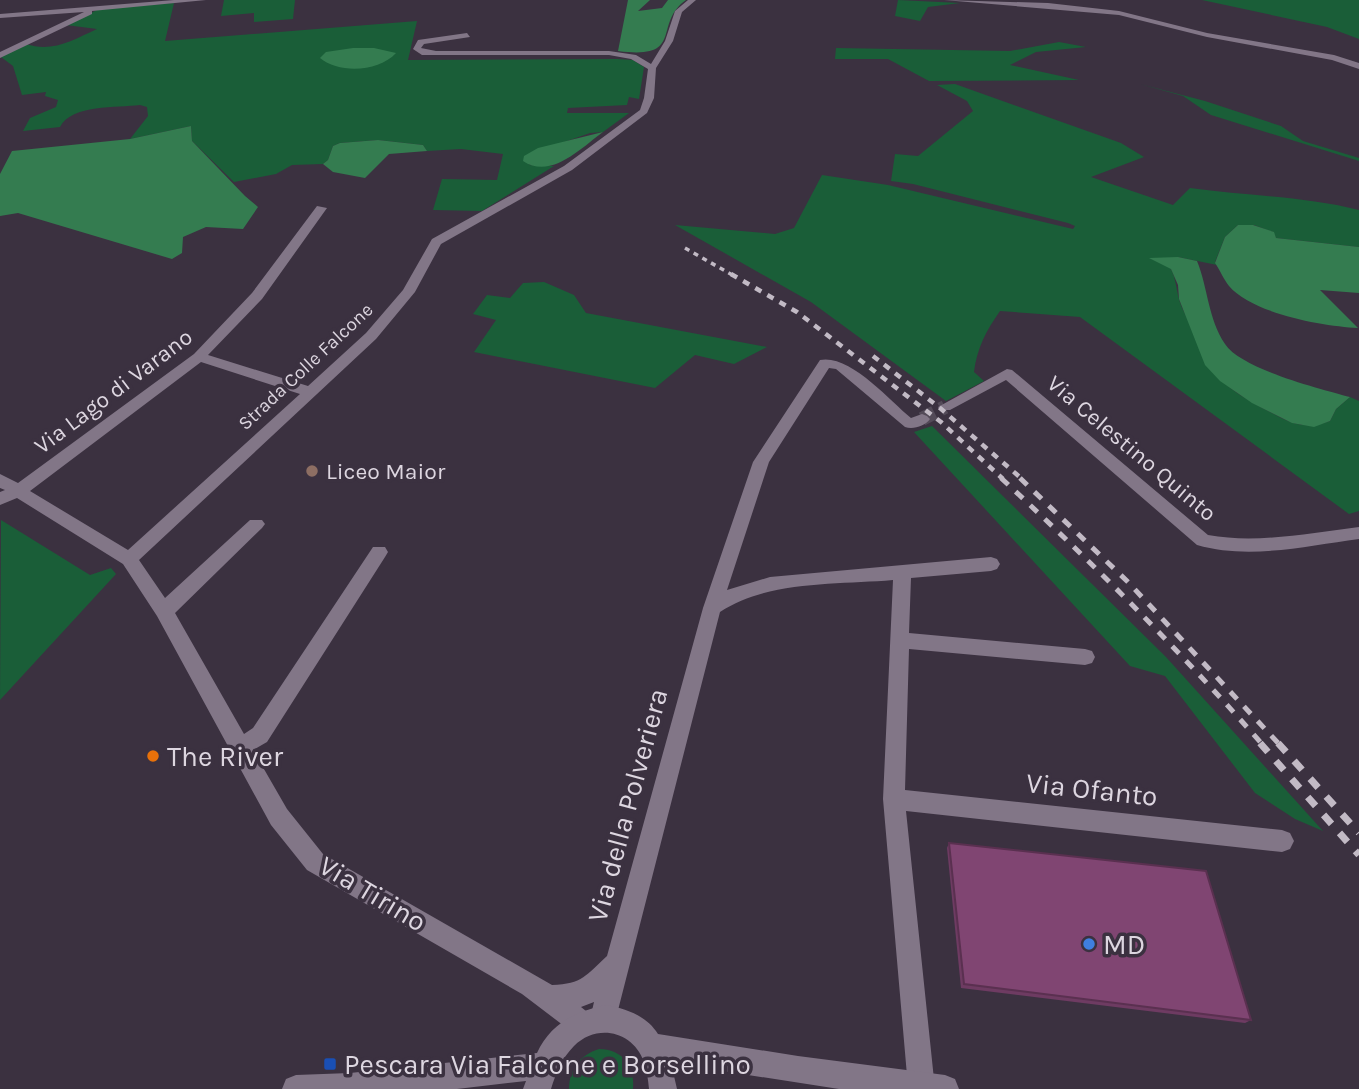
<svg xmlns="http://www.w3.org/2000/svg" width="1359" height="1089" font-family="Karla,sans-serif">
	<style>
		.green { fill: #1a5e38 }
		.forest { fill: #347c50 }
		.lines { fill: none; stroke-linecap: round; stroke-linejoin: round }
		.minor-tunnel { stroke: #534a58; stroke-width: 14; stroke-dasharray: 14 7; stroke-linecap: butt }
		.minor { fill: #827687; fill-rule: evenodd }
		.tertiary { fill: #827687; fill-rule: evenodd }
		.rail-far3 { stroke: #c2bac5; stroke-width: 3.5; stroke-dasharray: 5 5; stroke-linecap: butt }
		.rail-far2 { stroke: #c2bac5; stroke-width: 4.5; stroke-dasharray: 7 7; stroke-linecap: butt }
		.rail-far1 { stroke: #c2bac5; stroke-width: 5; stroke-dasharray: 10 10; stroke-linecap: butt }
		.rail { stroke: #c2bac5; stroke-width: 7; stroke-dasharray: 12 12; stroke-linecap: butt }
		.wall { fill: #6e3b62 }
		.building { fill: #804572; stroke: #5a3050; stroke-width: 2 }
		.education-dot { fill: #8d6e63; stroke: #3b3140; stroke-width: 2.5 }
		.food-dot { fill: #e8710a; stroke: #3b3140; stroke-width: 2.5 }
		.shop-dot { fill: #3f7fe0; stroke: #3b3140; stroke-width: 2.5 }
		.transit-dot { fill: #1a4fb4; stroke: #3b3140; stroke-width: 2.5 }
		.labels { text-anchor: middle; stroke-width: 7; stroke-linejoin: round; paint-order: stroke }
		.far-street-label { font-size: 19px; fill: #ddd6e0; stroke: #3b3140 }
		.street-label { font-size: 23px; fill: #ddd6e0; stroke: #3b3140 }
		.poi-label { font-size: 23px; fill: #ddd6e0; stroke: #3b3140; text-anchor: start }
		.near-poi-label { font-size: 28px; fill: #ddd6e0; stroke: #3b3140; text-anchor: start }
		.near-street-label { font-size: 28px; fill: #ddd6e0; stroke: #3b3140 }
	</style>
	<rect width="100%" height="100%" fill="#3b3140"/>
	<g class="green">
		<path d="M 224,0 L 295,0 L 293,19 L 254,22 L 254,13 L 221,16 Z"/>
		<path d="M 898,0 L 960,3 L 928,7 L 920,21 L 895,16 Z"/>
		<path d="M 1202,0 L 1359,0 L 1359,39 L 1327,27 Z"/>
		<path d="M 174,3 L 165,41 L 417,21 L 408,60 L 617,59 L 633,60 L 644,67 L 639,99 L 629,97 L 627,105 L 568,108 L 567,113 L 629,113 L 603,132 L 590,133 L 550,147 L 529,165 L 554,166 L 482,211 L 433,210 L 442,179 L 497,180 L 503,154 L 461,149 L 427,151 L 423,145 L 378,140 L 340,143 L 333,146 L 328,160 L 323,164 L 292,165 L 276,174 L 234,182 L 192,141 L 191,126 L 130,139 L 148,116 L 147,107 L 140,105 C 117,108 72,104 60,127 L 23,131 L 30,118 L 56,107 L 58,100 L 45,96 L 46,92 L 22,95 L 13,66 L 1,57 L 26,44 C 52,53 73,40 97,29 L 66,25 L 99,9 Z"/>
		<path d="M 1059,42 L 1086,47 L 1036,52 L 1010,65 L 1079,80 L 929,81 L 888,59 L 835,59 L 836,48 L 1010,51 Z"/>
		<path d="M 955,84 L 1121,143 L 1144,157 L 1091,177 L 1173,205 L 1190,188 C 1247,196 1304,196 1359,210 L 1359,247 L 1276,238 L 1273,232 L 1254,225 L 1238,225 L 1225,237 L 1215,262 L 1217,265 L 1178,257 L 1171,269 C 1176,279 1176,288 1179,299 C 1181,308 1187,316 1190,324 C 1210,375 1221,386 1270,412 C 1292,424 1305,430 1330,421 L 1336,409 L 1350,397 L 1359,401 L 1359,511 L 1349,514 L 1080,317 L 1000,311 C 986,331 977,348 974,372 L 984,381 L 946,401 L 811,302 L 675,225 L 775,234 L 794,228 L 822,175 L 888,185 L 1073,229 L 1075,226 L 1068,223 L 913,184 L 891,181 L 895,154 L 918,156 L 973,111 L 967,101 L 937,85 Z"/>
		<path d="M 1140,84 L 1205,101 L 1281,126 L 1303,141 L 1359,158 L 1359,161 L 1211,115 L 1183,96 Z"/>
		<path d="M 544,282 L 574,295 L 586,313 L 767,347 L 734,364 L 695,355 L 655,388 L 474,352 L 496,320 L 473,314 L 487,295 L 510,298 L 523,283 Z"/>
		<path d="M 932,426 L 1166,657 L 1323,831 L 1295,819 L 1255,793 L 1165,676 L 1130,666 L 914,432 Z"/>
		<path d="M 1,520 L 90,575 L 111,568 L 116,574 L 0,700 Z"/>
		<path d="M 599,1049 C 622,1049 635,1066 633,1089 L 569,1089 C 569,1069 580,1055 599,1049 Z"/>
	</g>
	<g class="forest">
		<path d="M 628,0 L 650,0 L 638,11 L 662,8 L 668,0 L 686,0 C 652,24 686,60 618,51 Z"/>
		<path d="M 353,48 L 374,48 L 396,53 C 379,72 339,74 320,58 L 326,52 Z"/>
		<path d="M 191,126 L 192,141 L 245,196 L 258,207 L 243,229 L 206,227 L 183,237 L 182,253 L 172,259 L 18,213 L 0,216 L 0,174 L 12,151 L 130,139 Z"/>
		<path d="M 603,132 C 581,148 551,180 523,161 L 524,156 L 538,148 Z"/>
		<path d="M 378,140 L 423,145 L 427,151 L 389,154 L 365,178 L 333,172 L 323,164 L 328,160 L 333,146 L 340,143 Z"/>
		<path d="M 1238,225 L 1253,225 L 1274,232 L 1276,238 L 1359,247 L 1359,293 L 1320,290 L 1358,328 C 1323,326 1253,314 1229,286 C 1224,280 1220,270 1215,263 L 1225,237 Z"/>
		<path d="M 1178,257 L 1197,261 C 1208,288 1208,319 1225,344 C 1241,369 1321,389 1350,397 L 1336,409 L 1330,421 L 1314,427 L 1292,423 L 1252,403 L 1220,381 L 1205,365 L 1179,299 L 1178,285 L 1171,269 L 1149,258 Z"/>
	</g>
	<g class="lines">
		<path class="minor-tunnel" d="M 922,419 L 945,407"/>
		<g class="minor">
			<path d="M 174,0 L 206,0 L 92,11 L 92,14 L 0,58 L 0,52 L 84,12 L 0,18 L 0,14 Z"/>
			<path d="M 688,0 L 696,0 L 682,12 L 673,41 L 656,68 L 654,98 L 647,113 L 572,170 L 441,244 L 415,292 L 376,339 L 139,560 L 165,598 L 250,520 L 262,520 L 265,524 L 262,528 L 175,613 L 244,734 L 253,728 L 373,547 L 385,547 L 388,552 L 385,557 L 267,742 L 253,750 L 287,809 L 323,854 L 552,985 C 583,984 586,975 607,956 L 703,608 L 753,462 L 820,360 C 850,354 889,400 911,418 L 922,414 L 927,416 L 930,419 C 925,426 913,430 905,427 L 836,369 L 829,368 L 769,462 L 727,590 L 770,577 L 991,557 L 997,559 L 1000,564 L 997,569 L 991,571 L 911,578 L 909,633 L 1085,649 L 1092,651 L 1095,657 L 1092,663 L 1085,665 L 909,649 L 905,790 L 1282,830 L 1290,833 L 1294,841 L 1290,849 L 1282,852 L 906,811 L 935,1089 L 908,1087 L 883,799 L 893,580 C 837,585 769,580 720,612 L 616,1018 L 612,1027 L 603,1031 L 593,1026 L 590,1032 L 581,1036 L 572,1032 L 522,994 L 307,870 L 271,825 L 157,616 L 123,564 L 17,498 L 0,505 L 0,492 L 5,490 L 0,488 L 0,474 L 18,483 L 194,354 L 252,293 L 317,206 L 327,208 L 262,299 L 208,355 L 308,386 L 366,333 L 403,290 L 432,239 L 564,166 L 640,110 L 644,98 L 648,69 L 631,59 L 609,55 L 422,55 L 413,49 L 418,40 L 467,33 L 470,37 L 424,44 L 421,48 L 436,51 L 609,51 L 636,55 L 651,64 L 665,41 L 675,11 ZM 201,362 L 300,394 L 128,550 L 30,491 ZM 594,1002 L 591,1015 L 581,1007 Z"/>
			<path d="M 944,0 L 1048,3 L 1119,11 L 1207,33 L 1334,55 L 1359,63 L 1359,69 L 1332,60 L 1207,37 L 1119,15 Z"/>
			<path d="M 1007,369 L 1012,370 L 1208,535 C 1257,544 1309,533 1359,527 L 1359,539 C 1306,546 1249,560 1197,545 L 1006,380 L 950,410 L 940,410 L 938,407 Z"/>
		</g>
		<path class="tertiary" d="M 606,1005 C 626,1009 646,1015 658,1034 L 798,1056 L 945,1075 L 955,1079 L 959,1089 L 839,1089 L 671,1063 L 677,1089 L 649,1089 C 648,1080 647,1070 644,1062 C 633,1031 597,1023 574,1046 C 562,1058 556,1073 551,1089 L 523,1089 L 526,1081 L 457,1089 L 282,1089 L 286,1079 L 296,1075 L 350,1073 L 537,1053 C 550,1024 576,1011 606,1005 Z"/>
		<path class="rail-far3" d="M 685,248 L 734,276"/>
		<g class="rail-far2">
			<path d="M 731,274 L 797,312 L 941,422 L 1003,479"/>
			<path d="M 873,356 L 940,408 L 1022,479"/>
		</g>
		<g class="rail-far1">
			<path d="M 1001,478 C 1092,562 1180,651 1262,744"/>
			<path d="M 1020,478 L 1128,582 L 1279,744"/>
		</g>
		<g class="rail">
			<path d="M 1260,743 L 1359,855"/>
			<path d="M 1278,743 L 1359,833"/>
		</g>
	</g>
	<path class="wall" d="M 949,843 L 1251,1020 L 1245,1023 L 961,988 L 947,848 Z"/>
	<path class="building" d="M 949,843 L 1206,871 L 1251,1020 L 964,984 Z"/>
	<circle class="education-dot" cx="312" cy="471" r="7"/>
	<circle class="food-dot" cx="153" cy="756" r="7"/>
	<circle class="shop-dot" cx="1089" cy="944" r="7"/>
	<rect class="transit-dot" x="323" y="1057" width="14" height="14" rx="3.5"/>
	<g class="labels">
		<g class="far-street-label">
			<text transform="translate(305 366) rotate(-43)" y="7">Strada Colle Falcone</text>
		</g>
		<g class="street-label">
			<text transform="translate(113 391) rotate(-37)" y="8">Via Lago di Varano</text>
			<text transform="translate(1132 448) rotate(40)" y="8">Via Celestino Quinto</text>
		</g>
		<g class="poi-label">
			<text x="326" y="479">Liceo Maior</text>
		</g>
		<g class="near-poi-label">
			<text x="167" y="766">The River</text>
			<text x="1103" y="954">MD</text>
			<text x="344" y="1074">Pescara Via Falcone e Borsellino</text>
		</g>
		<g class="near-street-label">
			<text transform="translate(1092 789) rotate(6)" y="10">Via Ofanto</text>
			<text transform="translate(627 805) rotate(-75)" y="10">Via della Polveriera</text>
			<text transform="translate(373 893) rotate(31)" y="10">Via Tirino</text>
		</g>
	</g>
</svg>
